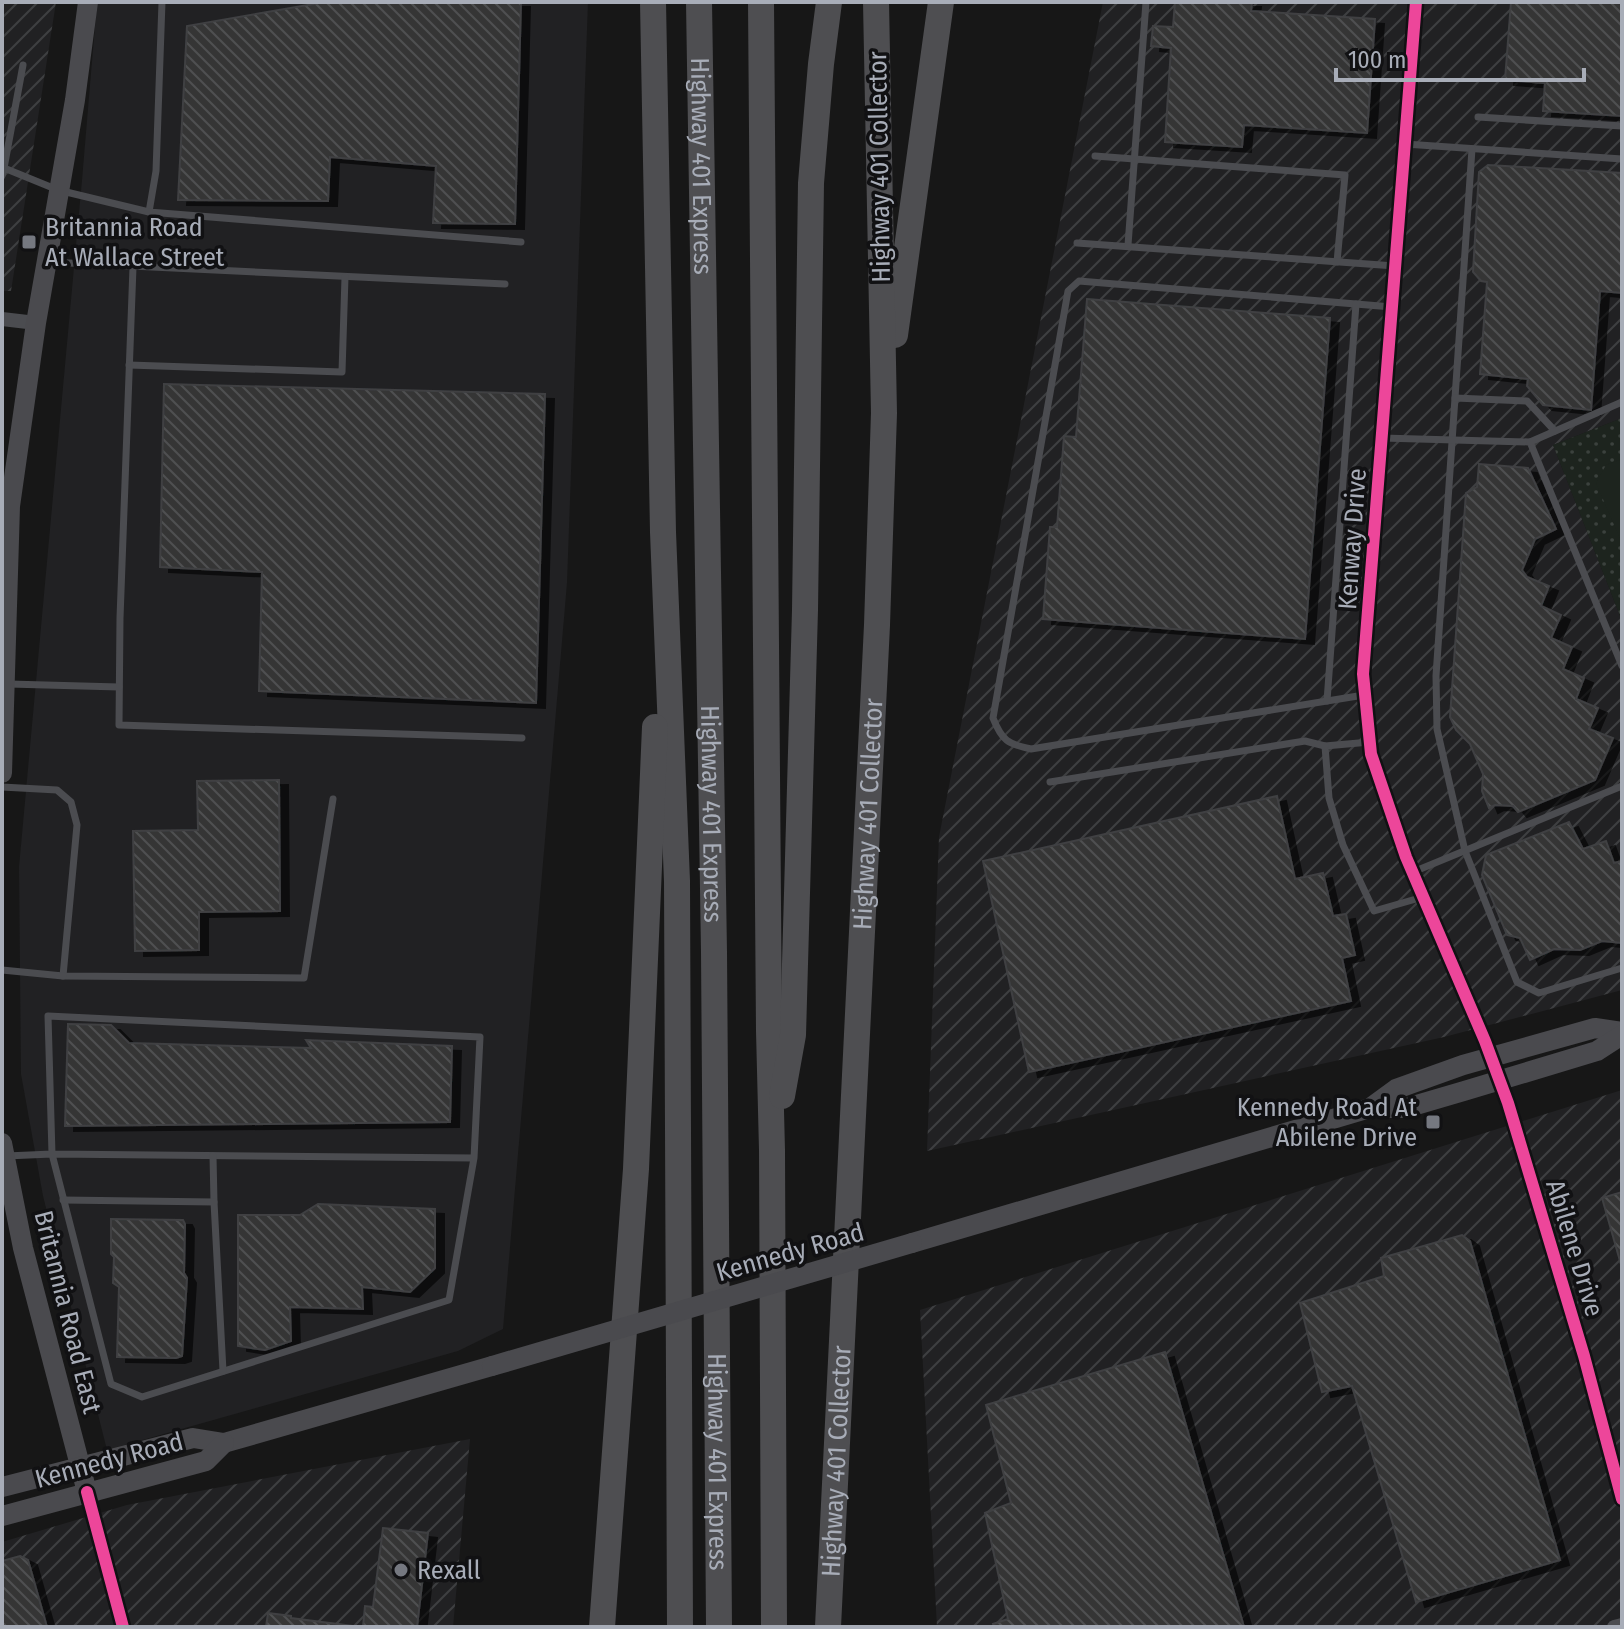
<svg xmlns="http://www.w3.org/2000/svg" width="1624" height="1629" font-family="'Fira Sans Condensed',sans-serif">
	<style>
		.built { fill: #212123 }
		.industrial { fill: url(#industrial-furrows) }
		.park { fill: url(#park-dots) }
		.garden { fill: #1d241e }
		.building { fill: url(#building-back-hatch); stroke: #3f4043; stroke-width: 2; filter: url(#shadow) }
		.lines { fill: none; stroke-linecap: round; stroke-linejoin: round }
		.lane { stroke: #4b4c50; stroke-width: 7 }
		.street { stroke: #4b4c50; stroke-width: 14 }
		.secondary { stroke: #4a4a4e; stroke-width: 20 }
		.highway { stroke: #4e4e51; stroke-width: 26 }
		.secondary-bridge { stroke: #4a4a4e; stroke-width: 20 }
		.cycleway-casing { stroke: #111113; stroke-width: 17 }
		.cycleway { stroke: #ed469a; stroke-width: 12 }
		.poi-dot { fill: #757880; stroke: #111113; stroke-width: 3 }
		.labels { text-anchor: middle; stroke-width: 7; stroke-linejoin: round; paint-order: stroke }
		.street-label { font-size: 26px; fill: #a8adb8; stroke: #111113 }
		.poi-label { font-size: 26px; fill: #a8adb8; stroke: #111113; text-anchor: start }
	</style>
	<defs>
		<pattern id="industrial-furrows" width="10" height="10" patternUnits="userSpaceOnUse" patternTransform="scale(2)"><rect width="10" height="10" fill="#212123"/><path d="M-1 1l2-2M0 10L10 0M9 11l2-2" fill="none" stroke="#3e3f41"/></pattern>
		<pattern id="park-dots" width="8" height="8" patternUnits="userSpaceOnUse" patternTransform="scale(2)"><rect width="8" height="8" fill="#1d241e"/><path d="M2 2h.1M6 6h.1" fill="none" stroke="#3b413d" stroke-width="1.8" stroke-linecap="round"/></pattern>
		<pattern id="building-back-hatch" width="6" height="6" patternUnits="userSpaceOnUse" patternTransform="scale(2)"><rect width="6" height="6" fill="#353536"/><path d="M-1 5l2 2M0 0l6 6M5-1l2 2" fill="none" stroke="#4f5051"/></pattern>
		<filter id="shadow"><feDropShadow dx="9" dy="5" stdDeviation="0" flood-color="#0009"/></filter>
	</defs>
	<rect width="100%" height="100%" fill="#171717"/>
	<path class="built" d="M 97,2 L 588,2 L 567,583 L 503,1329 L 458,1351 L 107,1450 L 43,1196 L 21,1074 L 19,867 L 82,180 Z"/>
	<g class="industrial">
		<path d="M 2,2 L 56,2 L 11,291 L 2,291 Z"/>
		<path d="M 1103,2 L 1622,2 L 1622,418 L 1553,445 L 1622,621 L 1622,990 L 1444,1037 L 927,1151 L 939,837 Z"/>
		<path d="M 1622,1090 L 1622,1627 L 937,1627 L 920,1310 Z"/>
		<path d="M 470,1439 L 453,1627 L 2,1627 L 2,1542 L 127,1505 Z"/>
	</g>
	<path class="park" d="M 1622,418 L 1622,621 L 1553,445 Z"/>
	<path class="garden" d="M 1622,459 L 1622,543 L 1596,483 L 1606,465 Z"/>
	<g class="building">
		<path d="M 325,2 L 521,2 L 515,224 L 433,223 L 436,166 L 330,157 L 328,201 L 178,200 L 187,26 Z"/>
		<path d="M 1175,2 L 1252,2 L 1251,11 L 1375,19 L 1367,133 L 1244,125 L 1242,147 L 1165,142 L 1171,48 L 1151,46 L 1153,26 L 1173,27 Z"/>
		<path d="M 1511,2 L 1622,2 L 1622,116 L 1543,111 L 1545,83 L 1505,80 Z"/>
		<path d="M 1488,165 L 1622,173 L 1622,293 L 1600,291 L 1591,410 L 1543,405 L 1527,386 L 1528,379 L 1480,374 L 1487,282 L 1481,281 L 1473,272 L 1479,172 Z"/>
		<path d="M 1087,299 L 1330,318 L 1305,639 L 1043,619 L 1050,527 L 1057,527 L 1064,436 L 1076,437 Z"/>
		<path d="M 164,384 L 545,394 L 536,703 L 259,691 L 262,572 L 160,567 Z"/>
		<path d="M 1479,464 L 1528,468 L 1556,529 L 1535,539 L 1522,570 L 1527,577 L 1549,586 L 1541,606 L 1561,615 L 1551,638 L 1572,647 L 1563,669 L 1584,678 L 1576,699 L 1598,708 L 1589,729 L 1613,738 L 1595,780 L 1518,812 L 1513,806 L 1495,805 L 1489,808 L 1482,791 L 1483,774 L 1470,744 L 1456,730 L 1450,717 L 1466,493 L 1477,487 Z"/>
		<path d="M 279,780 L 280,911 L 199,912 L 199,950 L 135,951 L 133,831 L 198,830 L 197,781 Z"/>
		<path d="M 1277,796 L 1295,879 L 1323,873 L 1333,916 L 1346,914 L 1355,955 L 1342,958 L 1351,1001 L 1029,1072 L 983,861 Z"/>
		<path d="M 1569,822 L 1583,849 L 1606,841 L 1614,863 L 1622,861 L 1622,943 L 1602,941 L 1580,950 L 1554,949 L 1530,960 L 1520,938 L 1507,935 L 1482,875 L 1486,855 Z"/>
		<path d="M 68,1024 L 111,1025 L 129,1043 L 311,1048 L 306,1040 L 452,1046 L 450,1122 L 65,1126 Z"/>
		<path d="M 1622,1192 L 1622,1268 L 1602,1198 Z"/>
		<path d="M 318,1204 L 435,1209 L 435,1268 L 410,1292 L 362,1287 L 363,1309 L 290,1307 L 291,1341 L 265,1350 L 238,1346 L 238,1215 L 300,1215 Z"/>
		<path d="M 111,1219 L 183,1220 L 185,1224 L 184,1273 L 187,1278 L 182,1356 L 176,1358 L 117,1357 L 119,1287 L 113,1283 L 114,1257 L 111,1254 Z"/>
		<path d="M 1462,1235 L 1470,1241 L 1560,1560 L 1416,1602 L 1352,1386 L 1322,1392 L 1300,1303 L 1384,1276 L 1381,1258 Z"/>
		<path d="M 1165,1352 L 1244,1627 L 994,1627 L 993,1624 L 1008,1619 L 985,1513 L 1011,1503 L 986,1405 Z"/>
		<path d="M 383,1528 L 428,1533 L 417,1627 L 363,1627 L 365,1606 L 373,1607 Z"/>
		<path d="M 20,1556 L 28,1560 L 47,1627 L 2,1627 L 2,1561 Z"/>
		<path d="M 268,1613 L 291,1616 L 291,1618 L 361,1627 L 266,1627 Z"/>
	</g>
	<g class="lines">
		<g class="lane">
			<path d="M 162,2 L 156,171 L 149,212 L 521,242"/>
			<path d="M 1478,117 L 1622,126"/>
			<path d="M 1405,144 L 1622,159"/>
			<path d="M 1472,149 L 1436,676 L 1437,729 L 1465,851 L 1517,982 L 1539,993 L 1622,968"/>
			<path d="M 1095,156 L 1345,175 L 1337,262"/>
			<path d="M 2,167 L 4,168 L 23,65"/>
			<path d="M 2,176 L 4,168 L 58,190 L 149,212"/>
			<path d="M 1077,243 L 1395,266"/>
			<path d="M 1128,245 L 1146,2"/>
			<path d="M 48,262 L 505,284"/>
			<path d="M 133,267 L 120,618 L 119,725 L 522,738"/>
			<path d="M 129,365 L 342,372 L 345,277"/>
			<path d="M 1455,398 L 1527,401 L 1555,431"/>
			<path d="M 1382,438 L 1530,442 L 1622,666"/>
			<path d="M 1530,442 L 1622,402"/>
			<path d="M 9,684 L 119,687"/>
			<path d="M 1364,695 L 1031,749 C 1008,744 1002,741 993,718 L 1068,291 L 1079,281 L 1392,307"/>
			<path d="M 1327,701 L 1356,304"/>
			<path d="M 1370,742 L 1325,746 L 1329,798 L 1343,845 L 1374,911 L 1423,897"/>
			<path d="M 1050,782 L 1305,741 L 1325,746"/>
			<path d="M 2,787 L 57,790 L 71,802 L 77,825 L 63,976 L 304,978 L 333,799"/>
			<path d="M 1413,872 L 1622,786"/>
			<path d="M 2,970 L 63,976"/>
			<path d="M 6,1156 L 52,1154 L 474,1158 L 480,1037 L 48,1016 L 52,1154 L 111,1384 L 142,1397 L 449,1300 L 474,1158"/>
			<path d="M 213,1156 L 214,1202"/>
			<path d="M 63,1200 L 214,1202 L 223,1371"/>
		</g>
		<g class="street">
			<path d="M 1416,2 L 1363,674 L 1371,754 L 1406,857 L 1485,1041 L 1508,1103 L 1584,1356 L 1622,1499"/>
			<path d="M 2,319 L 36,323"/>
			<path d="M 87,1492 L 123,1627"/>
			<path d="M 1614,1627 L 1622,1625"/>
		</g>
		<g class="secondary">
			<path d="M 2,773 L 10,506 L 36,323 L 75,100 L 88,2"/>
			<path d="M 1370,1108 L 1396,1089 L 1463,1065 L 1595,1028 L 1622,1032"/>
			<path d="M 2,1143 L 23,1248 L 87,1492"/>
			<path d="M 912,1243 L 1370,1108 L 1406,1108 L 1464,1091 L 1597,1051 L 1622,1035"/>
			<path d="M 2,1487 L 193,1438 L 224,1443 L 492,1366"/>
			<path d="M 2,1516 L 206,1461 L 224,1443"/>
		</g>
		<g class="highway">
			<path d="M 653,2 L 663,532 L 677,881 L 680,1627"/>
			<path id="s1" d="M 699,2 L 714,952 L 719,1627"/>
			<path d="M 761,2 L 769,1031 L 772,1150 L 774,1627"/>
			<path d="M 895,335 L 941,2"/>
			<path d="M 782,1096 L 793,1035 L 805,610 L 811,183 L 821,64 L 829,2"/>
			<path d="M 602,1627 L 636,1169 L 655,727"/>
			<path id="s2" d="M 828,1627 L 877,625 L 884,413 L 876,2"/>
		</g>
		<path class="secondary-bridge" d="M 492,1366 L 912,1243"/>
		<defs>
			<g id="cycleway">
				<path d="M 1416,2 L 1363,674 L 1371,754 L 1406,857 L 1485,1041 L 1508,1103 L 1584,1356 L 1622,1499"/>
				<path d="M 87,1492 L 123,1627"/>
			</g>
		</defs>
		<use href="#cycleway" class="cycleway-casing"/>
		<use href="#cycleway" class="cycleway"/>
	</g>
	<g class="poi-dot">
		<rect x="21" y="234" width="16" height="16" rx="4"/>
		<rect x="1425" y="1114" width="16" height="16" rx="4"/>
		<circle cx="401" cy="1570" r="8"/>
	</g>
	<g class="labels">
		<g class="street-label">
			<text dy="9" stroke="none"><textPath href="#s1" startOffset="164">Highway 401 Express</textPath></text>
			<text transform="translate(879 167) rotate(-91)" y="9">Highway 401 Collector</text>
			<text transform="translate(1352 539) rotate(-86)" y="9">Kenway Drive</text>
			<text dy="9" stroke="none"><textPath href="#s1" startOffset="812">Highway 401 Express</textPath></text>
			<text dy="9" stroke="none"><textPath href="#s2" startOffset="814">Highway 401 Collector</textPath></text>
			<text transform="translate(1575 1248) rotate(73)" y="9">Abilene Drive</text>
			<text transform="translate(790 1252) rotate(-16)" y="9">Kennedy Road</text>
			<text transform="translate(68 1312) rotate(76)" y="9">Britannia Road East</text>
			<text transform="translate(109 1460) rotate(-15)" y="9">Kennedy Road</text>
			<text dy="9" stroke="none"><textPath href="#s1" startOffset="1460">Highway 401 Express</textPath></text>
			<text dy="9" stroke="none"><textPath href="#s2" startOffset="166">Highway 401 Collector</textPath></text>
		</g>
		<g class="poi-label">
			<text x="45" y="236">Britannia Road<tspan x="45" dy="30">At Wallace Street</tspan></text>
			<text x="1417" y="1116" text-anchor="end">Kennedy Road At<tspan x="1417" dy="30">Abilene Drive</tspan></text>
			<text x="417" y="1579">Rexall</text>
		</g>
	</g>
	<rect width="1624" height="1629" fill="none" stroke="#a8adb8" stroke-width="8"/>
	<path d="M1336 68v12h248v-12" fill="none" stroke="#a8adb8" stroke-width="4"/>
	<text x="1348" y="68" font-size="24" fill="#a8adb8" stroke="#111113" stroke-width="6" paint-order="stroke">100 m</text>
</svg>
